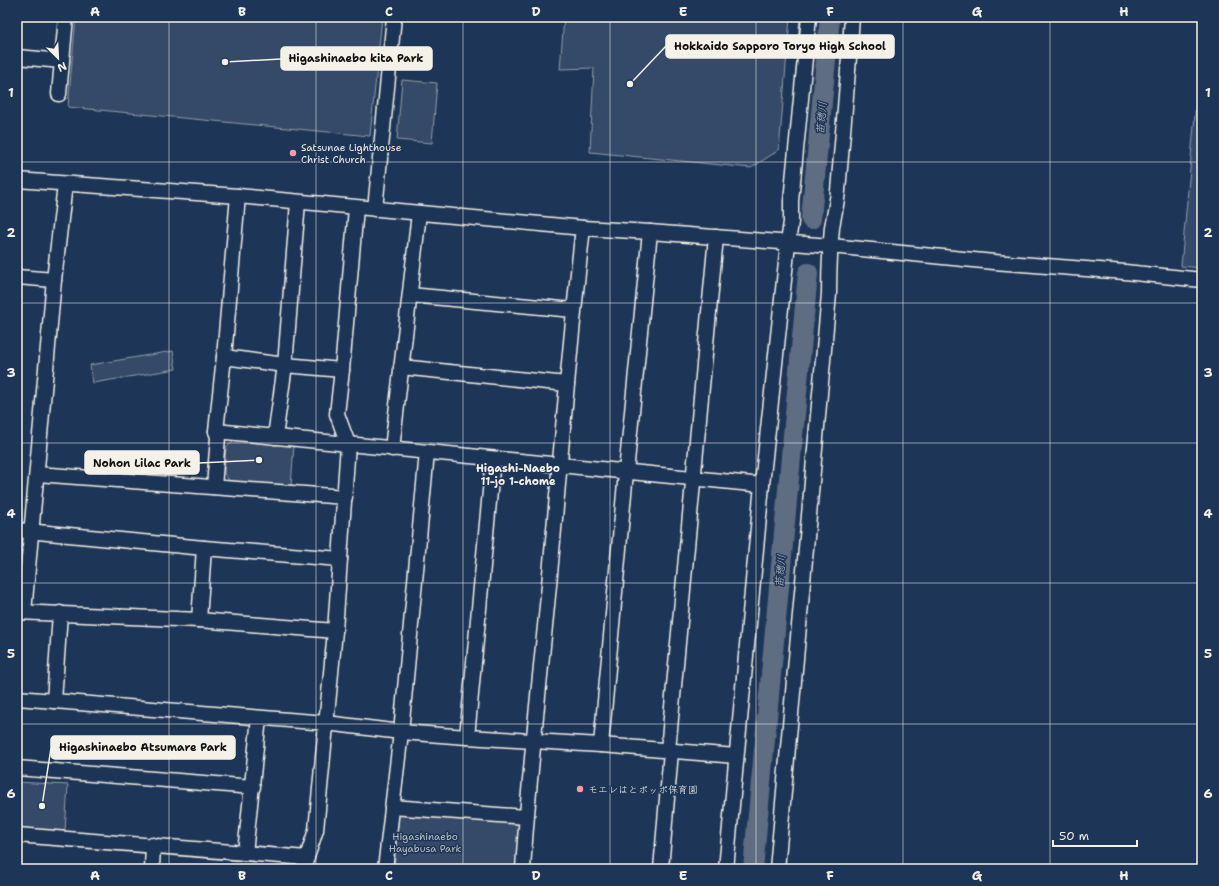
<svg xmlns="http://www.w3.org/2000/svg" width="1219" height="886" font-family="'Shantell Sans','Klee One',sans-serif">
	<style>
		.green { fill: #354a67; stroke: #949ea8 }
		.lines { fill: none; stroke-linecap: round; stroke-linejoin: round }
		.stream { stroke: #9aa2ab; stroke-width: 3.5 }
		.river { stroke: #5e6d82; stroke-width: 20 }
		.minor-casing { stroke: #f4f1e8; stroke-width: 17 }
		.minor { stroke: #1d3557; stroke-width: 14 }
		.grid { fill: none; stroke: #f4f1e8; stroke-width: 1; stroke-opacity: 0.55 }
		.poi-dot { fill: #ff9aa2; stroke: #1d3557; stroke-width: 1.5 }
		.labels { text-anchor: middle; stroke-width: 3; stroke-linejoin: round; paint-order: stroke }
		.poi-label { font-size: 10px; fill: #f4f1e8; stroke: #1d3557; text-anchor: start }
		.park-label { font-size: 10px; fill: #bbbfc1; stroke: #1d3557 }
		.water-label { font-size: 11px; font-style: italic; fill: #c0c3c4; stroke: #1d3557 }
		.neighbourhood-label { font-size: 11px; font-weight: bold; fill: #f4f1e8; stroke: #1d3557 }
		.leader { fill: none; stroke: #f4f1e8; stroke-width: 1.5 }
		.callout-dot { fill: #f4f1e8; stroke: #1d3557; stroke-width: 1.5 }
		.callout { fill: #f4f1e8; stroke: #f4f1e8; stroke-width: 1.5 }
		.callout-label { font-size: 11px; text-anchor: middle; font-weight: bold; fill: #111 }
		.neatline { fill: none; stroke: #f4f1e8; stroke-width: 1.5 }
		.grid-label { font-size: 13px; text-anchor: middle; font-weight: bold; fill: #f4f1e8 }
	</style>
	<rect width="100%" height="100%" fill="#1d3557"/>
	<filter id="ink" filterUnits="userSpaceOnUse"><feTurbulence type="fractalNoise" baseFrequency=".025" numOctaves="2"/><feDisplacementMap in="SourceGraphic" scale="8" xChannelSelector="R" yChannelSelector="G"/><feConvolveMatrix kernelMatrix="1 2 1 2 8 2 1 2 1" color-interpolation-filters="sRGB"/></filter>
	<g filter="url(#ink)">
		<g class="green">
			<path d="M 76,17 L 382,17 L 370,136 L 68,107 Z"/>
			<path d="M 564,17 L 790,17 L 779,150 L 751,168 L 590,152 L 594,68 L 560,69 Z"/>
			<path d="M 1202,39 L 1202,268 L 1181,266 Z"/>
			<path d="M 402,80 L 437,83 L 432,143 L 397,140 Z"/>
			<path d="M 173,351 L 176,369 L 93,383 L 90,365 Z"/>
			<path d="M 236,440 L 294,445 L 291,486 L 230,482 L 224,473 L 226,447 Z"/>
			<path d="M 17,782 L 68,785 L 65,831 L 17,828 Z"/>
			<path d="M 399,812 L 523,822 L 519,869 L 394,869 Z"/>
		</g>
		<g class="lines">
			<path class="stream" d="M 798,60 L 801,17"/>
			<g class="river">
				<path d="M 811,219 L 830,17"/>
				<path d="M 753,869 L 808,273"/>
			</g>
			<defs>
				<g id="minor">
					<path d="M 17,57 L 62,61"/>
					<path d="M 59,94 L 66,17"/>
					<path d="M 17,180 L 238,196 L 583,228 L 650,232 L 831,246 L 994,262 L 1125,272 L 1202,280"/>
					<path d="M 375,209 L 394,17"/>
					<path d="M 17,277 L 54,280"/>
					<path d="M 410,295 L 573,310"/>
					<path d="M 224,357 L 285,365 L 342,370"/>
					<path d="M 401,367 L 567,384"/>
					<path d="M 216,431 L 762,485"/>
					<path d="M 275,437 L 285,365 L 298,202"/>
					<path d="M 392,449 L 419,213"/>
					<path d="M 37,474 L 345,497"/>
					<path d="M 214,487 L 218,437 L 216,431 L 224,357 L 238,196"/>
					<path d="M 17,530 L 204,548 L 340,559"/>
					<path d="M 17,612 L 199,620 L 335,631"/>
					<path d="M 24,612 L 54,280 L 65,184"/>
					<path d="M 199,620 L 204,548"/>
					<path d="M 17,698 L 326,723 L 401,732 L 467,737 L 601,745 L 736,756"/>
					<path d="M 54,701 L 60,613"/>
					<path d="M 467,737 L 493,459"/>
					<path d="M 601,745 L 626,472 L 650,232"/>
					<path d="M 668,750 L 716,237"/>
					<path d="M 17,768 L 253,787"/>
					<path d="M 392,807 L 526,817"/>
					<path d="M 17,835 L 307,858"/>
					<path d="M 245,853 L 259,718"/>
					<path d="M 152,869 L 153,845"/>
					<path d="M 303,869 L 316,830 L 335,631 L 348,444 L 337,414 L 342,370 L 356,208"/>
					<path d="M 385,869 L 401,732 L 427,452"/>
					<path d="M 523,869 C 529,774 540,680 549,585 C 560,466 569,347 583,228"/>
					<path d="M 661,869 L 671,751"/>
					<path d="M 726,869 L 762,485 L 788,243 L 791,222 L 791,201 L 809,17"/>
					<path d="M 777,869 L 829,294 C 829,271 830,249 832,227 C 834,215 837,203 838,191 C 843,133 848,75 852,17"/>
				</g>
			</defs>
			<use href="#minor" class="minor-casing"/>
			<use href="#minor" class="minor"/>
		</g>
	</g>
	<path class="grid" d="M 169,17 L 169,869M 316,17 L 316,869M 463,17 L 463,869M 610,17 L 610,869M 756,17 L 756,869M 903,17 L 903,869M 1050,17 L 1050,869M 17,162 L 1202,162M 17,303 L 1202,303M 17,443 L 1202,443M 17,583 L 1202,583M 17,724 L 1202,724"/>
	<g class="poi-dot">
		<circle cx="293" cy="153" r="4"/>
		<circle cx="580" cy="789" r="4"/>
	</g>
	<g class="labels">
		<g class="poi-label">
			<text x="301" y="151">Satsunae Lighthouse<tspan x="301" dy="12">Christ Church</tspan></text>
			<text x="588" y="793">モエレはとポッポ保育園</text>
		</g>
		<g class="park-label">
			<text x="425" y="840">Higashinaebo<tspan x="425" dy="12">Hayabusa Park</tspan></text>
		</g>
		<g class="water-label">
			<text transform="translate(821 118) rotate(-85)" y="4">苗穂川</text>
			<text transform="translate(780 571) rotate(-85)" y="4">苗穂川</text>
		</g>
		<g class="neighbourhood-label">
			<text x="518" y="472">Higashi-Naebo<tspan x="518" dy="13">11-jo 1-chome</tspan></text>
		</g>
	</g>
	<path class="leader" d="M630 84L666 46M225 62L281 59M259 460L199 463M42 806L51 748"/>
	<g class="callout-dot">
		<circle cx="630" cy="84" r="4"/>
		<circle cx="225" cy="62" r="4"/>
		<circle cx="259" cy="460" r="4"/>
		<circle cx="42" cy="806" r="4"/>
	</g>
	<g class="callout">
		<rect x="666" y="35" width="228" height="23" rx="4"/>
		<rect x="281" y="47" width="151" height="23" rx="4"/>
		<rect x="85" y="451" width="114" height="23" rx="4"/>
		<rect x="51" y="736" width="184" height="23" rx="4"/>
	</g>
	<g class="callout-label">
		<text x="780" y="50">Hokkaido Sapporo Toryo High School</text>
		<text x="356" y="62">Higashinaebo kita Park</text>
		<text x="142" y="467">Nohon Lilac Park</text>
		<text x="143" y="751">Higashinaebo Atsumare Park</text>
	</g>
	<rect width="1219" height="886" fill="none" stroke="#1d3557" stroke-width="44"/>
	<g transform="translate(58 58) rotate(156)" stroke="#1d3557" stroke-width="3" paint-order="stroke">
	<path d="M0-3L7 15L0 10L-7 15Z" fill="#f4f1e8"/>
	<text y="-6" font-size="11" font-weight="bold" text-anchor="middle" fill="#f4f1e8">N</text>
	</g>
	<path d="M1053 840v6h84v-6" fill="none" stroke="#f4f1e8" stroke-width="2"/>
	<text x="1059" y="840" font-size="12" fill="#f4f1e8" stroke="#1d3557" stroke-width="3" paint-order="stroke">50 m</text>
	<rect x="22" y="22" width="1175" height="842" class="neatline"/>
	<g class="grid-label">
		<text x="95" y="16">A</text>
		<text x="242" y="16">B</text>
		<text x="389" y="16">C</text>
		<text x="536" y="16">D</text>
		<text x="683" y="16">E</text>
		<text x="830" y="16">F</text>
		<text x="977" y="16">G</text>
		<text x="1124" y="16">H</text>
		<text x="11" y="97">1</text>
		<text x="1208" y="97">1</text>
		<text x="11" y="237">2</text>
		<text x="1208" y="237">2</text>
		<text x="11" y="377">3</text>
		<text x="1208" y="377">3</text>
		<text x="11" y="518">4</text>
		<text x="1208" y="518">4</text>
		<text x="11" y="658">5</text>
		<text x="1208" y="658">5</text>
		<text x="11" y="798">6</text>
		<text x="1208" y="798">6</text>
		<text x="95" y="880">A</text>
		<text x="242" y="880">B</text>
		<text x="389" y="880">C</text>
		<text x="536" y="880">D</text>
		<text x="683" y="880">E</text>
		<text x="830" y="880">F</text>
		<text x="977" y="880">G</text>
		<text x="1124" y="880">H</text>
	</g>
</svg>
